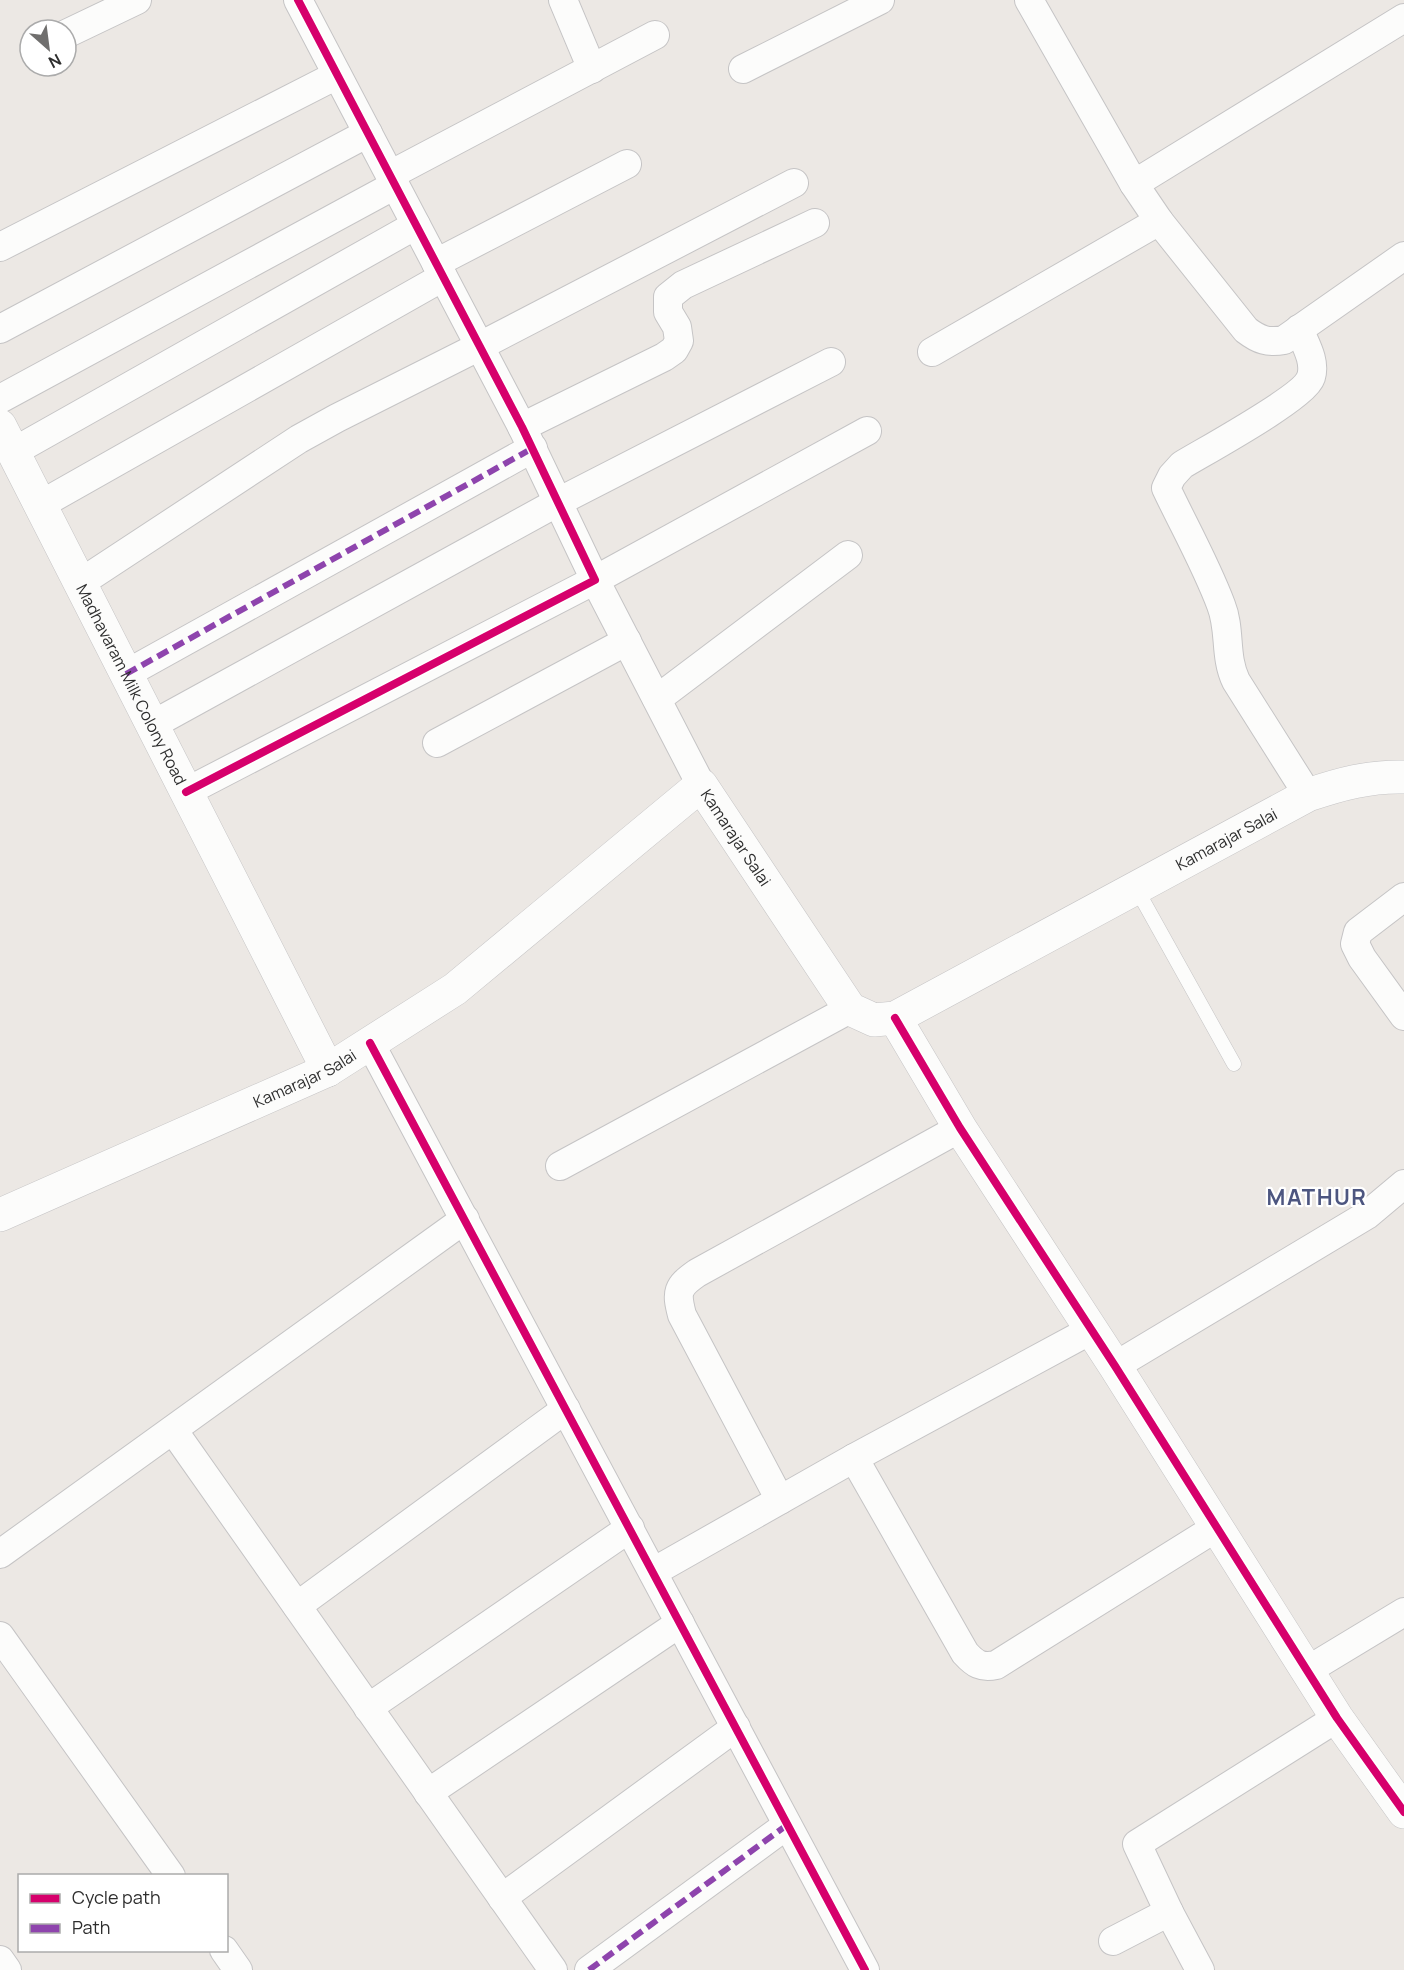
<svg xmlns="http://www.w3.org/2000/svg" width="1404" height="1970" font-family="Manrope,sans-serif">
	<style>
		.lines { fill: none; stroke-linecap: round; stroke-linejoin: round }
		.lane-casing { stroke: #c5c4c5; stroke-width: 15 }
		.street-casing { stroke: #c5c4c5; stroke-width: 30 }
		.secondary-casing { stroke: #c5c4c5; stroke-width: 34 }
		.lane { stroke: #fcfcfb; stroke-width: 14 }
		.street { stroke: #fcfcfb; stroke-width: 28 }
		.secondary { stroke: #fcfcfb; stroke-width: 33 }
		.quiet { stroke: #8e44ad; stroke-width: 6; stroke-dasharray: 12 6; stroke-linecap: butt }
		.cycleway-casing { stroke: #fff; stroke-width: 11 }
		.cycleway { stroke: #d6006c; stroke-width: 8 }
		.labels { text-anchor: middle; stroke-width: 4.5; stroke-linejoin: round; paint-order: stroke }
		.street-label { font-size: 16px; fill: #2e2e2e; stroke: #fff }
		.district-label { font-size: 22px; font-weight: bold; letter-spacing: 1.5px; fill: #4d5680; stroke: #fff }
	</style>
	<rect width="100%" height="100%" fill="#ece8e4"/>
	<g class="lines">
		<defs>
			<path id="lane" d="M 1136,888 L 1234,1064"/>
			<g id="street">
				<path d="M 563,0 L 592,69"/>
				<path d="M 66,34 L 137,0"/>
				<path d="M 743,69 L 880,0"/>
				<path d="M 390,175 L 655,35"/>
				<path d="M 1134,184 L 1404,18"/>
				<path d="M 1159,221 L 1246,330 C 1259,340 1268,343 1284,340 L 1404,256"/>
				<path d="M 0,247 L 337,75"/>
				<path d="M 436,263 L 627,164"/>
				<path d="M 0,329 L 368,133"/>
				<path d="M 1299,329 C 1305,344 1316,361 1311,377 C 1305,397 1205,451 1182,465 L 1172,476 L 1166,488 C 1184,526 1206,565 1221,605 C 1231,630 1224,656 1236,681 L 1308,795"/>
				<path d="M 932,352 L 1159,221 L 1134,184 L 1029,0"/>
				<path d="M 0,399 L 395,185"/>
				<path d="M 522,427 L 664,357 L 674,350 L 679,341 L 677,327 L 668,312 L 668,297 L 683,285 L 815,223"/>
				<path d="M 13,452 L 416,225"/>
				<path d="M 40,505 L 443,277"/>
				<path d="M 80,583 L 299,439 L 337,418 L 480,346 L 794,183"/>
				<path d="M 126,674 L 533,448"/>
				<path d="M 657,699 L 848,555"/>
				<path d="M 152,725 L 558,502 L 831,362"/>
				<path d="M 437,743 L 627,641"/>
				<path d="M 701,785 L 595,580 L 867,431"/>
				<path d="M 186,792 L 595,580 L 522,427 L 298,0"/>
				<path d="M 1404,897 L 1358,932 L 1355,944 L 1362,958 L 1404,1016"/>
				<path d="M 370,1043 L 865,1970"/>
				<path d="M 560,1166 L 850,1009"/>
				<path d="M 1115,1366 L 1367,1215 L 1404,1184"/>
				<path d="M 173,1430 L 553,1970"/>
				<path d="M 854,1458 L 965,1653 C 975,1664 981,1668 996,1665 L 1217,1527"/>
				<path d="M 780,1500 L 682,1315 C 676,1292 677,1287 697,1273 L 960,1128"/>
				<path d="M 0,1554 L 465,1219"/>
				<path d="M 653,1572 L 854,1458 L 1091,1330"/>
				<path d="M 297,1606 L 566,1409"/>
				<path d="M 0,1636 L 171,1876"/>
				<path d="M 1308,1670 L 1404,1612"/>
				<path d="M 368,1708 L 630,1528"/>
				<path d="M 428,1793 L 680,1623"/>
				<path d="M 502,1898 L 736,1727"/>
				<path d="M 1113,1941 L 1169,1912"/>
				<path d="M 224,1950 L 238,1970"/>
				<path d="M 0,1960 L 7,1970"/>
				<path d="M 589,1970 L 787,1825"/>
				<path d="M 1200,1970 L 1169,1912 L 1137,1844 L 1337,1718"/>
			</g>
			<g id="secondary">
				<path id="s1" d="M 0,426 L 328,1070"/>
				<path d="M 895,1018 L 960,1128 L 1115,1366 L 1337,1718 L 1404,1812"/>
				<path id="s2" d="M 0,1215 L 328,1070 L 455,989 L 701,785 L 850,1009 L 874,1020 L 895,1018 L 1308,795 C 1340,784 1370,776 1404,777"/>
			</g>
		</defs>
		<use href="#lane" class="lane-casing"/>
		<use href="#street" class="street-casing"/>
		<use href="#secondary" class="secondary-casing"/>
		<use href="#lane" class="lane"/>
		<use href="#street" class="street"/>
		<use href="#secondary" class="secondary"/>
		<g class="quiet">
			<path d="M 126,674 L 533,448"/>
			<path d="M 589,1970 L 787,1825"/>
		</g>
		<defs>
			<g id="cycleway">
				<path d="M 186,792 L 595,580 L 522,427 L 298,0"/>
				<path d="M 895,1018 L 960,1128 L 1115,1366 L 1337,1718 L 1404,1812"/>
				<path d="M 370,1043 L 865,1970"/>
			</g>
		</defs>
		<use href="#cycleway" class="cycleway-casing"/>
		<use href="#cycleway" class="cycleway"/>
	</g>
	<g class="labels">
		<g class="street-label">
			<text dy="6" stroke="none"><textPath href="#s1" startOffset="290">Madhavaram Milk Colony Road</textPath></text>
			<text dy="6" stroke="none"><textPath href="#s2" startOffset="892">Kamarajar Salai</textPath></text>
			<text dy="6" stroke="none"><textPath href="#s2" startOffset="1522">Kamarajar Salai</textPath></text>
			<text dy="6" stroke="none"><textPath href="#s2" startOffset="334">Kamarajar Salai</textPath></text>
		</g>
		<g class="district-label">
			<text x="1317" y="1205">MATHUR</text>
		</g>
	</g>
	<rect x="18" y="1874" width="210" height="78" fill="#ffffff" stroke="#ababab" stroke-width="1.5"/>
	<rect x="30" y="1894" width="30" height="9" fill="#d6006c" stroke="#ababab" stroke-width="1.5"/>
	<text x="72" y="1904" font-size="18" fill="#2e2e2e">Cycle path</text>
	<rect x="30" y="1924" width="30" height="9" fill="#8e44ad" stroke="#ababab" stroke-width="1.5"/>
	<text x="72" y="1934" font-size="18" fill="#2e2e2e">Path</text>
	<g transform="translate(48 48) rotate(152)"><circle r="28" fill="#ffffff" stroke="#ababab" stroke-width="1.5"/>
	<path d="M0-4.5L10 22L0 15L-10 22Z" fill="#706f6e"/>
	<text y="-9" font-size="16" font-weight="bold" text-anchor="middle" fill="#2e2e2e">N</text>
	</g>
</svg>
